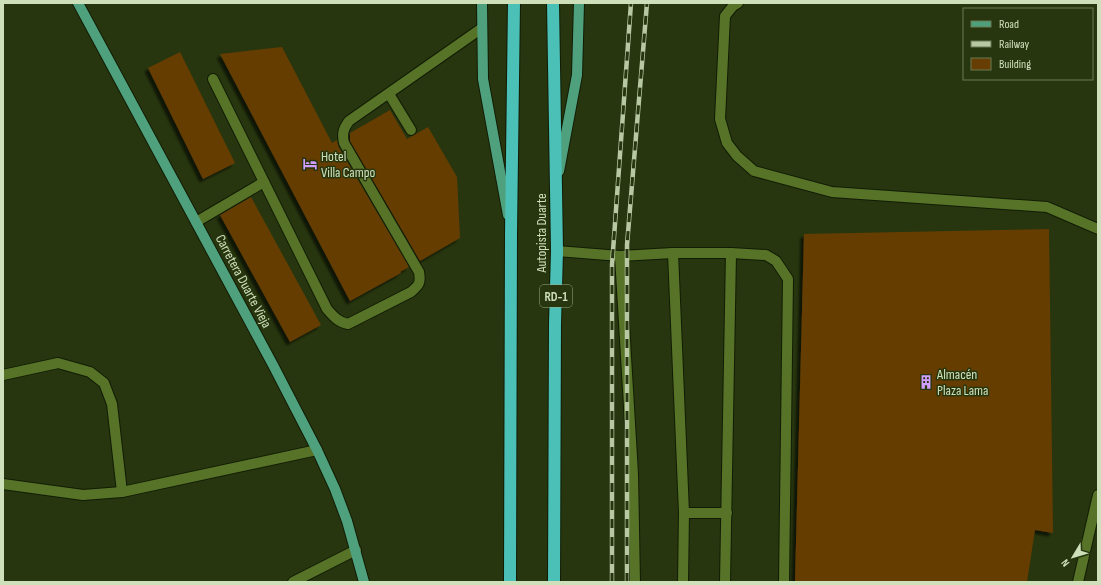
<svg xmlns="http://www.w3.org/2000/svg" width="1101" height="585" font-family="'Sofia Sans Condensed',sans-serif">
	<style>
		.building { fill: #663d02; filter: url(#shadow) }
		.lines { fill: none; stroke-linecap: round; stroke-linejoin: round }
		.minor-casing { stroke: #121c05; stroke-width: 12 }
		.major-casing { stroke: #121c05; stroke-width: 12 }
		.highway-casing { stroke: #121c05; stroke-width: 14 }
		.minor { stroke: #567328; stroke-width: 10 }
		.major { stroke: #4fa17e; stroke-width: 10 }
		.highway { stroke: #4ac0b7; stroke-width: 12 }
		.rail-casing { stroke: #b7c8a2; stroke-width: 4.5 }
		.rail { stroke: #27360e; stroke-width: 3; stroke-dasharray: 9; stroke-linecap: butt }
		.labels { text-anchor: middle; stroke-width: 3; stroke-linejoin: round; paint-order: stroke }
		.shield { fill: #27360e; stroke: #9cad86; stroke-width: 1 }
		.shield-label { font-size: 13px; font-weight: bold; fill: #cee0ba }
		.poi-label { font-size: 14px; fill: #cee0ba; stroke: #27360e; text-anchor: start }
		.street-label { font-size: 14px; fill: #cee0ba; stroke: #27360e }
	</style>
	<defs>
		<filter id="shadow"><feDropShadow dx="-3.5" dy="3.5" stdDeviation="1" flood-color="#0009"/></filter>
	</defs>
	<rect width="100%" height="100%" fill="#27360e"/>
	<g class="building">
		<path d="M 282,47 L 332,143 L 337,140 L 338,146 L 409,267 L 400,272 L 401,273 L 350,301 L 220,54 Z"/>
		<path d="M 180,52 L 235,163 L 203,179 L 148,68 Z"/>
		<path d="M 390,110 L 407,139 L 428,127 L 457,177 L 460,238 L 420,261 L 350,141 L 350,133 Z"/>
		<path d="M 251,197 L 321,325 L 290,342 L 220,215 Z"/>
		<path d="M 1049,229 L 1053,533 L 1035,530 L 1027,582 L 795,582 L 804,234 Z"/>
	</g>
	<g class="lines">
		<defs>
			<g id="minor">
				<path d="M 738,3 L 733,6 L 725,16 L 720,119 L 727,143 L 737,156 L 754,171 L 832,192 L 1047,207 L 1098,229"/>
				<path d="M 213,79 L 327,309 C 334,317 338,322 348,324 L 411,292 C 419,285 421,283 419,272 L 344,143 C 342,134 343,129 349,121 L 482,28"/>
				<path d="M 389,94 L 411,130"/>
				<path d="M 196,222 L 264,182"/>
				<path d="M 557,251 L 620,256 L 633,474 L 635,582"/>
				<path d="M 673,253 L 684,513 L 683,582"/>
				<path d="M 620,256 L 673,253 L 731,253 L 766,255 L 776,261 L 788,279 L 784,582"/>
				<path d="M 3,375 L 58,363 L 90,372 L 104,383 L 112,404 L 122,492"/>
				<path d="M 3,484 L 83,495 L 122,492 L 317,450"/>
				<path d="M 684,513 L 727,513"/>
				<path d="M 293,582 L 356,550"/>
				<path d="M 725,582 L 731,253"/>
				<path d="M 1078,582 L 1098,495"/>
			</g>
			<g id="major">
				<path d="M 78,3 L 273,365 L 317,450 L 335,489 L 347,521 L 364,582"/>
				<path d="M 482,3 L 483,79 L 508,215"/>
				<path d="M 559,171 L 577,75 L 579,3"/>
			</g>
			<g id="highway">
				<path d="M 553,3 L 557,251 L 555,324 L 554,582"/>
				<path d="M 510,582 L 511,233 L 514,3"/>
			</g>
		</defs>
		<use href="#minor" class="minor-casing"/>
		<use href="#major" class="major-casing"/>
		<use href="#highway" class="highway-casing"/>
		<use href="#minor" class="minor"/>
		<use href="#major" class="major"/>
		<use href="#highway" class="highway"/>
		<defs>
			<g id="rail">
				<path d="M 612,582 L 612,265 L 631,3"/>
				<path d="M 627,582 L 627,245 L 647,3"/>
			</g>
		</defs>
		<use href="#rail" class="rail-casing"/>
		<use href="#rail" class="rail"/>
	</g>
	<defs>
		<symbol id="hotel-bare" viewBox="-9 -9 18 18"><path d="M-6-4.5h1.5V1H6V5H4.5V3h-9V5H-6ZM-4 0a1.8 1.8 0 1 1 3.6 0ZM.5 0V-2.5h3Q6-2.5 6 0Z" fill="#d19dfe" stroke="#27360e" stroke-width="2.5" paint-order="stroke"/></symbol>
		<symbol id="building-bare" viewBox="-9 -9 18 18"><path d="M-4-6H4V6H1V3H-1V6H-4ZM-2.5-4.3h1.7v1.8h-1.7ZM.8-4.3h1.7v1.8H.8ZM-2.5-1h1.7V.8h-1.7ZM.8-1h1.7V.8H.8Z" fill="#d19dfe" stroke="#27360e" stroke-width="2.5" paint-order="stroke"/></symbol>
	</defs>
	<g fill-rule="evenodd">
		<use href="#hotel-bare" x="300" y="154" width="20" height="20"/>
		<use href="#building-bare" x="916" y="372" width="20" height="20"/>
	</g>
	<g class="labels">
		<rect class="shield" x="540" y="285" width="32" height="22" rx="3"/>
		<g class="shield-label">
			<text x="556" y="301">RD-1</text>
		</g>
		<g class="poi-label">
			<text x="321" y="161">Hotel<tspan x="321" dy="16">Villa Campo</tspan></text>
			<text x="937" y="379">Almacén<tspan x="937" dy="16">Plaza Lama</tspan></text>
		</g>
		<g class="street-label">
			<text transform="translate(541 233) rotate(-90)" y="5">Autopista Duarte</text>
			<text transform="translate(244 281) rotate(62)" y="5">Carretera Duarte Vieja</text>
		</g>
	</g>
	<rect width="1101" height="585" fill="none" stroke="#cee0ba" stroke-width="8"/>
	<rect x="963" y="8" width="130" height="72" fill="#27360e" stroke="#6a7a53"/>
	<rect x="971" y="21" width="20" height="6" fill="#4fa17e" stroke="#6a7a53"/>
	<text x="999" y="28" font-size="12" fill="#cee0ba">Road</text>
	<rect x="971" y="41" width="20" height="6" fill="#b7c8a2" stroke="#6a7a53"/>
	<text x="999" y="48" font-size="12" fill="#cee0ba">Railway</text>
	<rect x="971" y="58" width="20" height="12" fill="#663d02" stroke="#6a7a53"/>
	<text x="999" y="68" font-size="12" fill="#cee0ba">Building</text>
	<g transform="translate(1073 557) rotate(232)" stroke="#27360e" stroke-width="3" paint-order="stroke">
	<path d="M0-3L7 15L0 10L-7 15Z" fill="#cee0ba"/>
	<text y="-6" font-size="11" font-weight="bold" text-anchor="middle" fill="#cee0ba">N</text>
	</g>
</svg>
